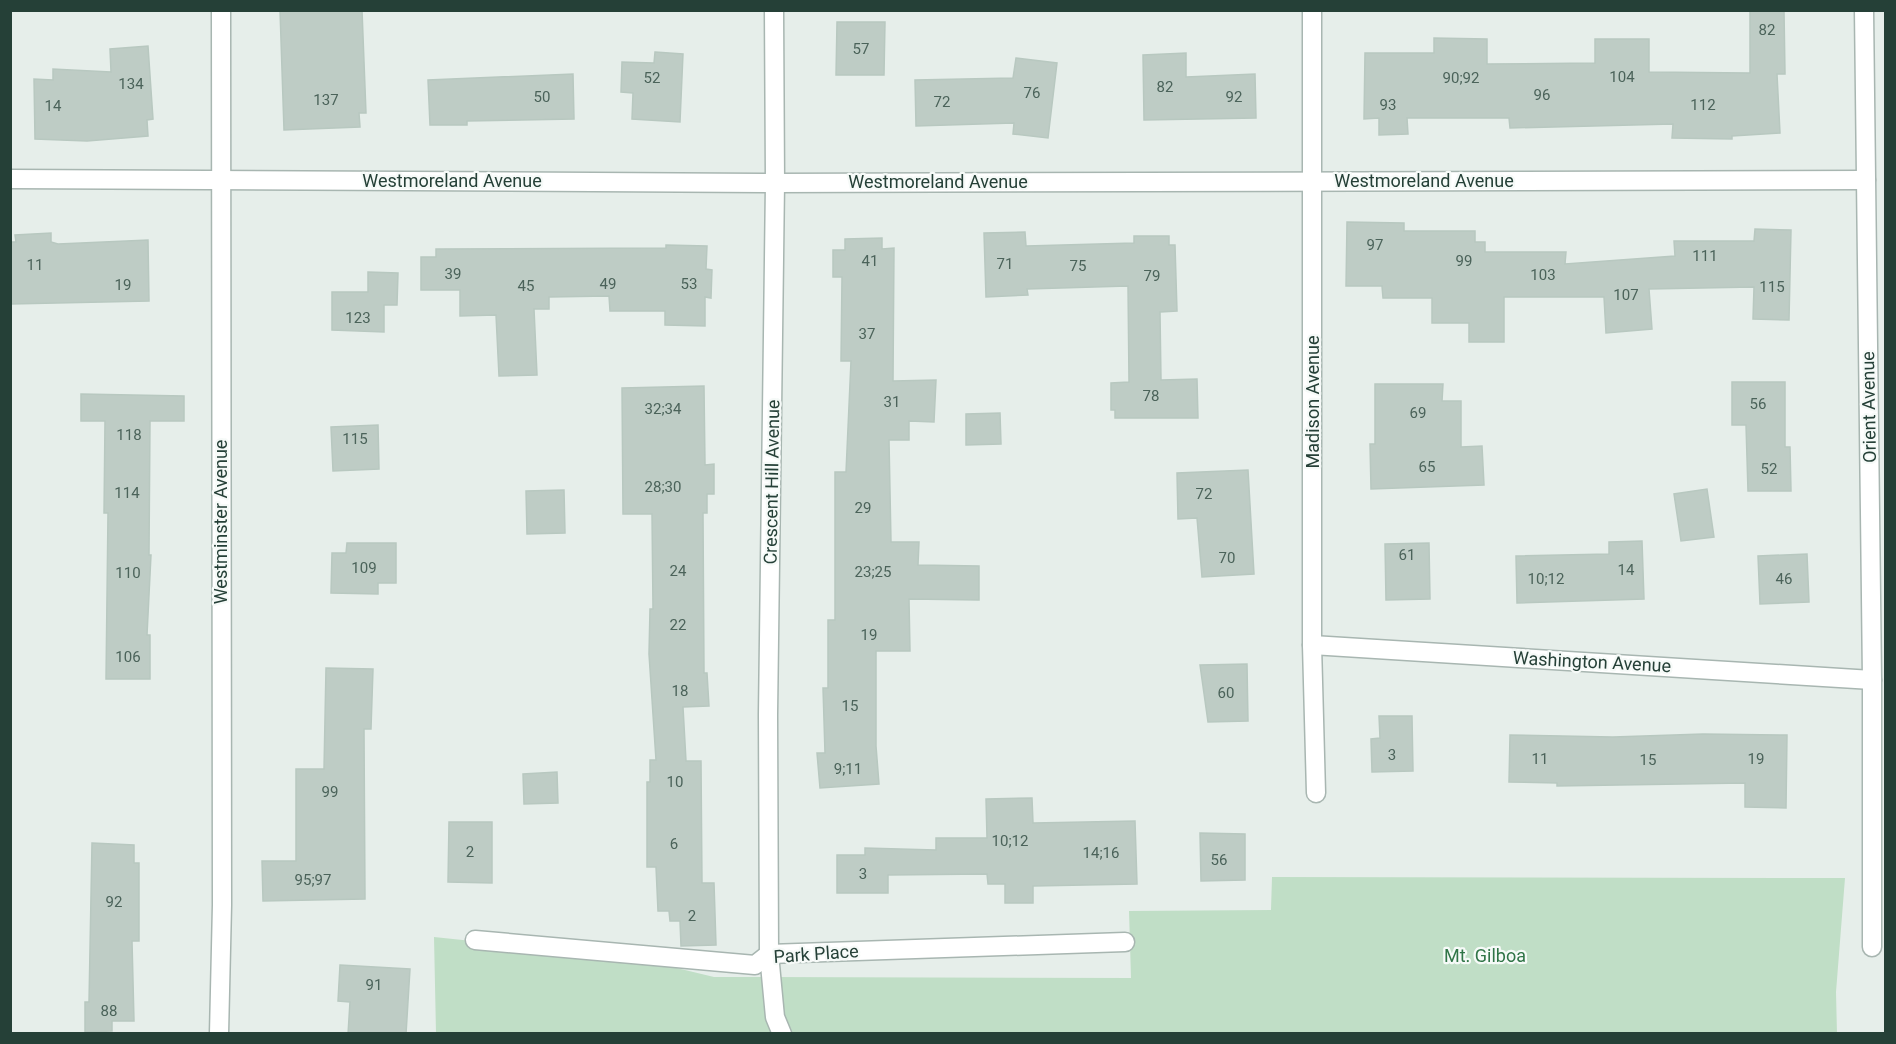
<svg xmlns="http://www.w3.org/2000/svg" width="1896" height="1044" font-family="Roboto,sans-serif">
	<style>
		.green { fill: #c0dec6 }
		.building { fill: #beccc5; stroke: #b8c8c0; stroke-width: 1.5 }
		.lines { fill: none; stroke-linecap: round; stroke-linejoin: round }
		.minor-casing { stroke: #a8b6b1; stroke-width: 21 }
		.minor { stroke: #fff; stroke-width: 18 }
		.labels { text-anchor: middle; stroke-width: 4.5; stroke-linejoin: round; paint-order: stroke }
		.number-label { font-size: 15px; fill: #4b635a }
		.street-label { font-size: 18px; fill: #254037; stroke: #f6faf8 }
		.park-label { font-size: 18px; fill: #307547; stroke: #f6faf8 }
	</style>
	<rect width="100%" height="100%" fill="#e6eeea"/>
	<path class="green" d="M 1272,877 L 1845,878 L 1836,992 L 1837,1034 L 436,1033 L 434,937 L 635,958 L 714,977 L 1131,978 L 1129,911 L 1271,910 Z"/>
	<g class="building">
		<path d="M 280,10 L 362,10 L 366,113 L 359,113 L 360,127 L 284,130 Z"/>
		<path d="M 1750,10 L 1784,10 L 1785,74 L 1777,74 L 1780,133 L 1732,136 L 1732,139 L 1672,138 L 1673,124 L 1510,128 L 1509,118 L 1407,118 L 1408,134 L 1379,135 L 1379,118 L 1364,119 L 1365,53 L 1434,53 L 1434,38 L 1487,39 L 1487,64 L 1595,63 L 1595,39 L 1649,39 L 1649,72 L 1750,73 Z"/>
		<path d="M 837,22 L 885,22 L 884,75 L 836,75 Z"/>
		<path d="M 148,46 L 153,119 L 147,120 L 148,136 L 87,141 L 35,139 L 34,79 L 53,80 L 53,69 L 111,72 L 110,49 Z"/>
		<path d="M 655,52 L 683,54 L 680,122 L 632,119 L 633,93 L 621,92 L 622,62 L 654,63 Z"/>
		<path d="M 1186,53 L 1186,77 L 1255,74 L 1256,118 L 1144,120 L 1143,55 Z"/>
		<path d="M 1016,58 L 1057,63 L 1048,138 L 1013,134 L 1014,123 L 916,126 L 915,80 L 1013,78 Z"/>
		<path d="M 573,74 L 574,119 L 467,121 L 467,125 L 430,125 L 428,80 Z"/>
		<path d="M 1347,222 L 1404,223 L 1404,231 L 1475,231 L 1475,242 L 1485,242 L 1485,252 L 1566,252 L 1565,264 L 1675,256 L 1674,241 L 1754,241 L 1755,229 L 1791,230 L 1789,320 L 1753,319 L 1754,287 L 1649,289 L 1652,329 L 1606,333 L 1604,297 L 1504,297 L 1504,342 L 1469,342 L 1469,323 L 1432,323 L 1432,298 L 1383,298 L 1382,286 L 1346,286 Z"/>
		<path d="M 1025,232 L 1026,246 L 1134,243 L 1134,236 L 1169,236 L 1169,245 L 1175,245 L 1177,311 L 1160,312 L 1161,380 L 1197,379 L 1198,418 L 1115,418 L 1115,410 L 1111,410 L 1111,383 L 1129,382 L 1128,286 L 1027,289 L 1028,295 L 986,297 L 984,233 Z"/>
		<path d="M 51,233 L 51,242 L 58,244 L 148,240 L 149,301 L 11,304 L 10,242 L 16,242 L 15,235 Z"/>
		<path d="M 882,238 L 882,249 L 894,248 L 893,381 L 936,380 L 934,422 L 909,421 L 909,440 L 889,440 L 891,542 L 919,542 L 918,565 L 979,566 L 979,600 L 909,599 L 910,651 L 876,651 L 876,746 L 879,784 L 820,788 L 817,753 L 825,753 L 823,688 L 828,688 L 828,620 L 835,620 L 835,472 L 846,472 L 851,361 L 841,361 L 842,277 L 833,277 L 833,250 L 845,250 L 845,239 Z"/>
		<path d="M 666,245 L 707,246 L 706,269 L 712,270 L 711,298 L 705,297 L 705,326 L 665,325 L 665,311 L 610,311 L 609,296 L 549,297 L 549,309 L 534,309 L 537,375 L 499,376 L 496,315 L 460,316 L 460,290 L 421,290 L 421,257 L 436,257 L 436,249 L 666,248 Z"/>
		<path d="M 368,272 L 398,273 L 397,305 L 384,305 L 384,332 L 332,330 L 332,292 L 368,292 Z"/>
		<path d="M 1732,382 L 1785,382 L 1785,447 L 1790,447 L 1791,491 L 1748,491 L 1746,425 L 1732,425 Z"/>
		<path d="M 1375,384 L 1443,384 L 1442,401 L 1461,401 L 1461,447 L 1482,446 L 1484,485 L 1371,489 L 1370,444 L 1375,444 Z"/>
		<path d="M 704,386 L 705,465 L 714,464 L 714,494 L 707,494 L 707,513 L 703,513 L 704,673 L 707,673 L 709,706 L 683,707 L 686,761 L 701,761 L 702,883 L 714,883 L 716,945 L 681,946 L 680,921 L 670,921 L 669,911 L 658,911 L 656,867 L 647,867 L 647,782 L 650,782 L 650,760 L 656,760 L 649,654 L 650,609 L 653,609 L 652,514 L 623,514 L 622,388 Z"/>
		<path d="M 81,394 L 184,396 L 184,421 L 150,421 L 149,555 L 151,555 L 147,635 L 150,635 L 150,679 L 106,679 L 108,513 L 104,513 L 105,421 L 81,421 Z"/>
		<path d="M 1000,413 L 1001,444 L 966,445 L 966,414 Z"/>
		<path d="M 378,425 L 379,469 L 333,471 L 331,427 Z"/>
		<path d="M 1248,470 L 1254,574 L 1202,577 L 1197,518 L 1178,519 L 1177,473 Z"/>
		<path d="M 1707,489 L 1714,537 L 1681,541 L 1674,494 Z"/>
		<path d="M 564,490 L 565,533 L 527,534 L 526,491 Z"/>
		<path d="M 1642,541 L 1644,599 L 1517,603 L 1516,556 L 1609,554 L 1609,542 Z"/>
		<path d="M 347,543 L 396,543 L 396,583 L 378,583 L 378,594 L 331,593 L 332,553 L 346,553 Z"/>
		<path d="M 1429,543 L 1430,599 L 1386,600 L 1385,544 Z"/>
		<path d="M 1807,554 L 1809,602 L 1760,604 L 1758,556 Z"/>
		<path d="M 1247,664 L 1248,721 L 1208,722 L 1200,665 Z"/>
		<path d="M 326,668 L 373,669 L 371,729 L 364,729 L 365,899 L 263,901 L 262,861 L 296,861 L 296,769 L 324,769 Z"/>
		<path d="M 1379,716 L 1412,716 L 1413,771 L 1372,772 L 1371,739 L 1380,738 Z"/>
		<path d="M 1703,734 L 1787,735 L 1786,808 L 1745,807 L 1745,783 L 1557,786 L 1557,783 L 1509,782 L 1510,735 L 1613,737 Z"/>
		<path d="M 557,772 L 558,803 L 524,804 L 523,774 Z"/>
		<path d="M 1032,798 L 1033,823 L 1135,821 L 1137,884 L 1033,886 L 1033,903 L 1005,903 L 1005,884 L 988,884 L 987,874 L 888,875 L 888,893 L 837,893 L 837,855 L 865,855 L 865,848 L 936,850 L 936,838 L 987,838 L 986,799 Z"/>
		<path d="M 449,822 L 492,822 L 492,883 L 448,882 Z"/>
		<path d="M 1200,833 L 1245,834 L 1245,880 L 1201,881 Z"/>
		<path d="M 92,843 L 134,845 L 134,863 L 139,863 L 139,941 L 132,941 L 134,1021 L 112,1021 L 112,1031 L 85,1032 L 85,1002 L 89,1002 Z"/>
		<path d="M 340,965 L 410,969 L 406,1034 L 348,1034 L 350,1002 L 338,1001 Z"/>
	</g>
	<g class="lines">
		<defs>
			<g id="minor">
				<path d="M 774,10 L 775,183 L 768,715 L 769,954 L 775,1017 L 782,1034"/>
				<path d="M 1312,10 L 1312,645 L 1316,793"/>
				<path d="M 1864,10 L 1872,680 L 1872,947"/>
				<path d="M 10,179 L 775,183 L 1866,180"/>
				<path d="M 1312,645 L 1872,680"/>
				<path d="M 475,940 L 755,965 L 769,954 L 1125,942"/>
				<path d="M 219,1034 L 222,905 L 221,10"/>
			</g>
		</defs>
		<use href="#minor" class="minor-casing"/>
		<use href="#minor" class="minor"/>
	</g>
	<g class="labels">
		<g class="number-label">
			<text x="1767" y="35">82</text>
			<text x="861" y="54">57</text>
			<text x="1622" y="82">104</text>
			<text x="652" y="83">52</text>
			<text x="1461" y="83">90;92</text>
			<text x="131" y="89">134</text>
			<text x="1165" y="92">82</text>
			<text x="1032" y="98">76</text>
			<text x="1542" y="100">96</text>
			<text x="542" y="102">50</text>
			<text x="1234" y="102">92</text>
			<text x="326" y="105">137</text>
			<text x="942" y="107">72</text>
			<text x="1388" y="110">93</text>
			<text x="1703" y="110">112</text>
			<text x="53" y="111">14</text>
			<text x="1375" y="250">97</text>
			<text x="1705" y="261">111</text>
			<text x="870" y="266">41</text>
			<text x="1464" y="266">99</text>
			<text x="1005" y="269">71</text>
			<text x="35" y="270">11</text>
			<text x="1078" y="271">75</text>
			<text x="453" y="279">39</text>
			<text x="1543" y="280">103</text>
			<text x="1152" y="281">79</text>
			<text x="608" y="289">49</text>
			<text x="689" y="289">53</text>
			<text x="123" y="290">19</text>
			<text x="526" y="291">45</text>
			<text x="1772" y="292">115</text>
			<text x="1626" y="300">107</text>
			<text x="358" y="323">123</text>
			<text x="867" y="339">37</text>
			<text x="1151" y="401">78</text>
			<text x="892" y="407">31</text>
			<text x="1758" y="409">56</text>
			<text x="663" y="414">32;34</text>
			<text x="1418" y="418">69</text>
			<text x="129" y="440">118</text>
			<text x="355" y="444">115</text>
			<text x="1427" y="472">65</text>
			<text x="1769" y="474">52</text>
			<text x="663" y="492">28;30</text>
			<text x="127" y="498">114</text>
			<text x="1204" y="499">72</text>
			<text x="863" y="513">29</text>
			<text x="1407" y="560">61</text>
			<text x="1227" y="563">70</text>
			<text x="364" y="573">109</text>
			<text x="1626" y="575">14</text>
			<text x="678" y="576">24</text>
			<text x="873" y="577">23;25</text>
			<text x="128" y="578">110</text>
			<text x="1546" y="584">10;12</text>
			<text x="1784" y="584">46</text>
			<text x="678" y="630">22</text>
			<text x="869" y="640">19</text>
			<text x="128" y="662">106</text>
			<text x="680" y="696">18</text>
			<text x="1226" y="698">60</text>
			<text x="850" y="711">15</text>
			<text x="1392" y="760">3</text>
			<text x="1540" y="764">11</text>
			<text x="1756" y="764">19</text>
			<text x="1648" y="765">15</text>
			<text x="848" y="774">9;11</text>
			<text x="675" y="787">10</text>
			<text x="330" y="797">99</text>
			<text x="1010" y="846">10;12</text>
			<text x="674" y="849">6</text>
			<text x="470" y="857">2</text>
			<text x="1101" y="858">14;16</text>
			<text x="1219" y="865">56</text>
			<text x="863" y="879">3</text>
			<text x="313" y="885">95;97</text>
			<text x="114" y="907">92</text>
			<text x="692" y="921">2</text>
			<text x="374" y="990">91</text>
			<text x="109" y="1016">88</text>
		</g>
		<g class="street-label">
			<text x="452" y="187">Westmoreland Avenue</text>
			<text x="1424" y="187">Westmoreland Avenue</text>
			<text x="938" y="188">Westmoreland Avenue</text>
			<text transform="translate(1313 402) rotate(-90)" y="6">Madison Avenue</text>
			<text transform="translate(1869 407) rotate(-91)" y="6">Orient Avenue</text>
			<text transform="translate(772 482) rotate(-89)" y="6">Crescent Hill Avenue</text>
			<text transform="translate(221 522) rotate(-90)" y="6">Westminster Avenue</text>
			<text transform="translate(1592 662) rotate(3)" y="6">Washington Avenue</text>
			<text transform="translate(816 954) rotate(-4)" y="6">Park Place</text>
		</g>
		<g class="park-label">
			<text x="1485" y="962">Mt. Gilboa</text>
		</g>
	</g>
	<rect width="1896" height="1044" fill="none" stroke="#254037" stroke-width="24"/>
</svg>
